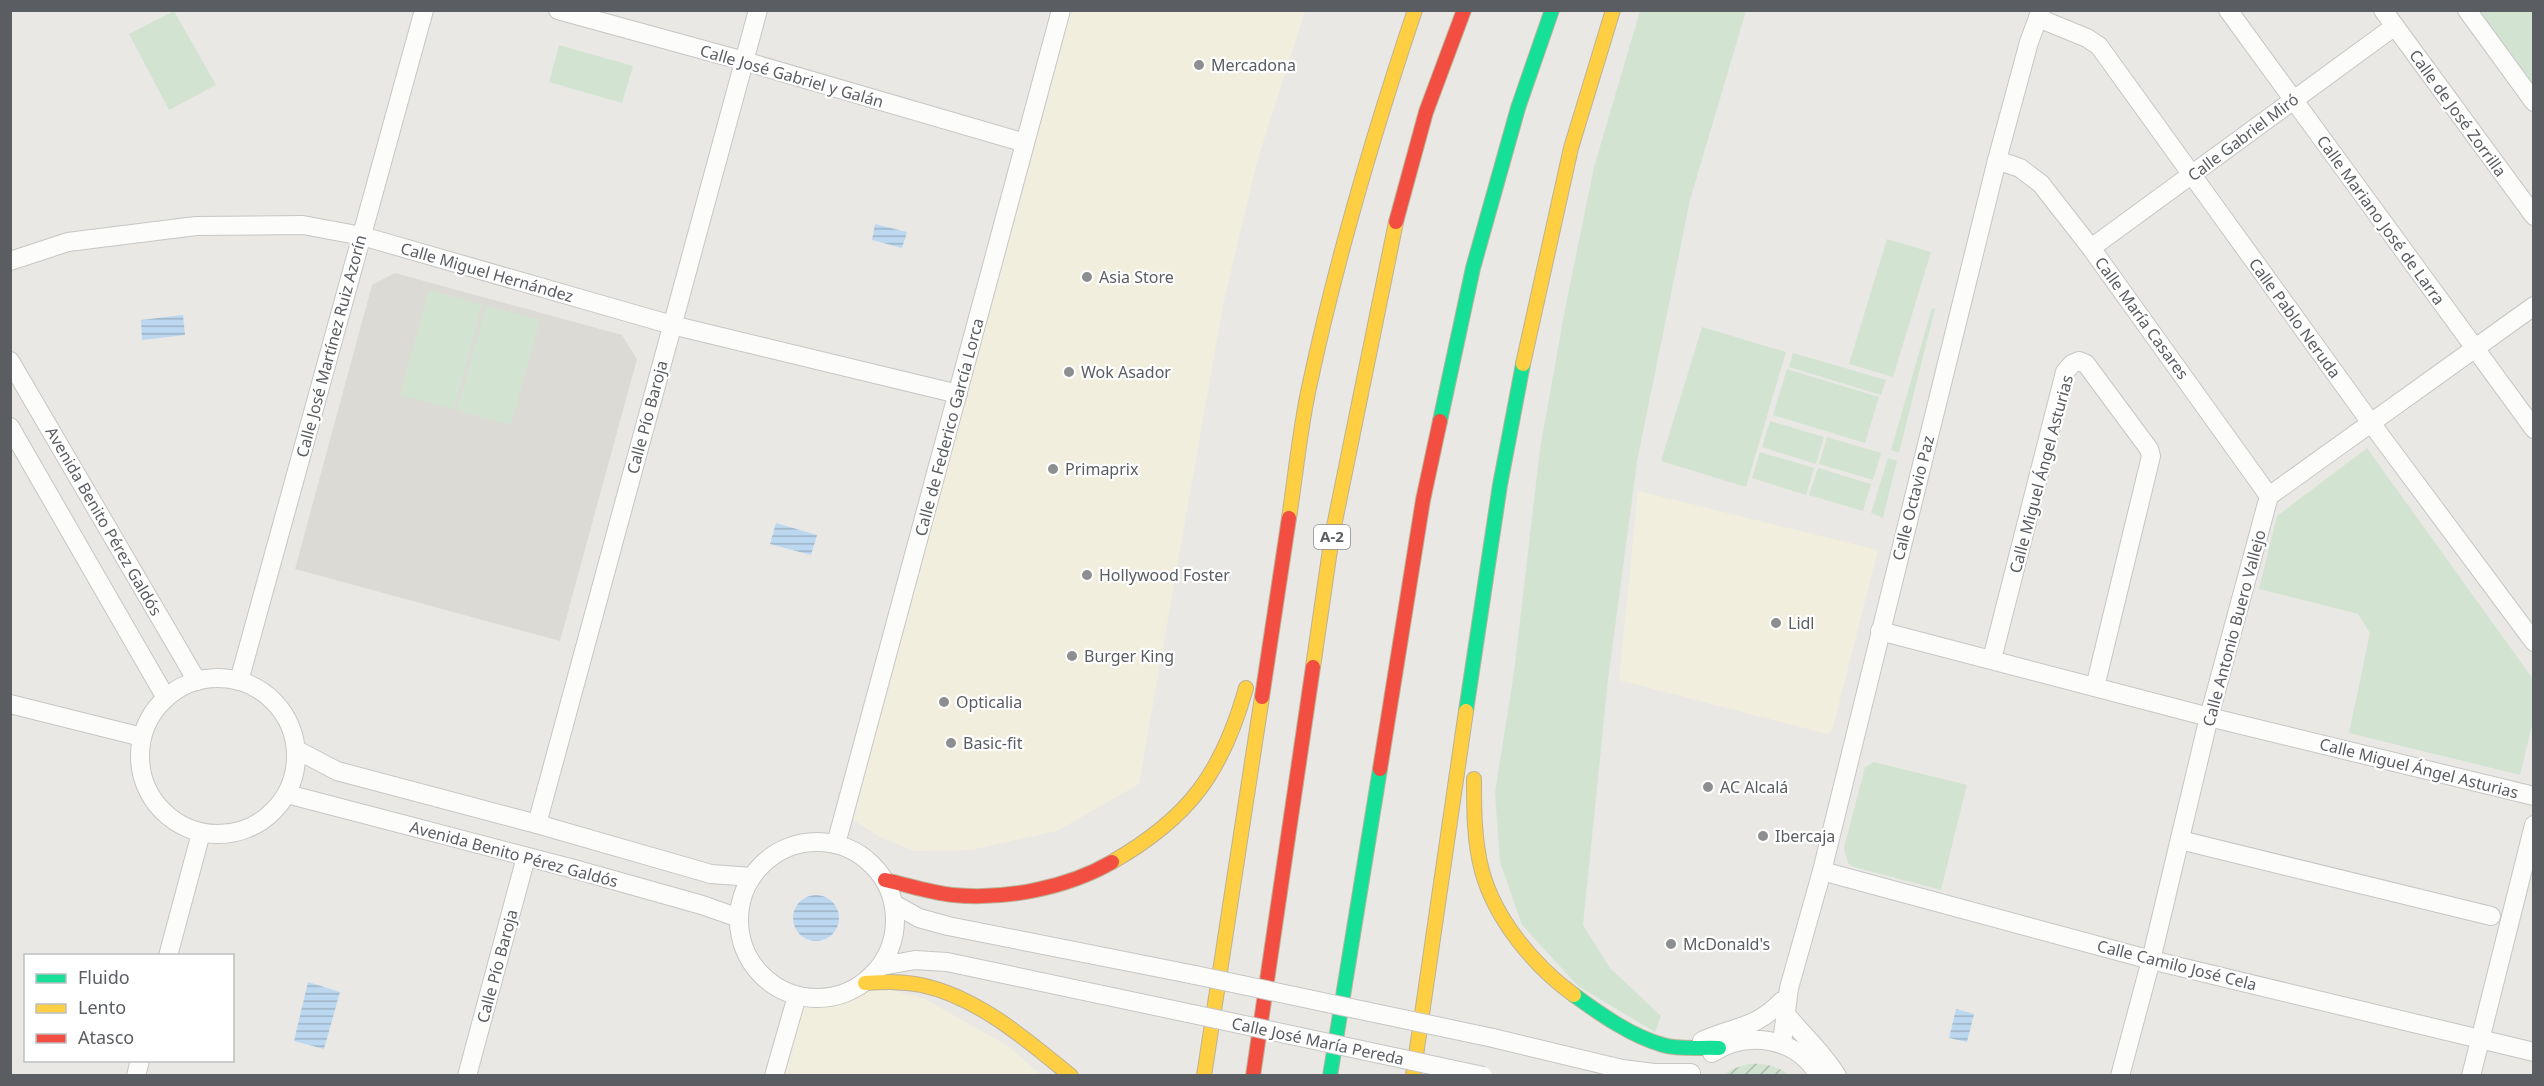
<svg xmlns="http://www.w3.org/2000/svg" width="2544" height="1086" font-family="'Noto Sans',sans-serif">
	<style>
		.commercial { fill: #f2eedd }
		.education { fill: #dcdad4 }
		.green { fill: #d2e4d1 }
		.garden { fill: url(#garden-furrows) }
		.water { fill: url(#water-rules) }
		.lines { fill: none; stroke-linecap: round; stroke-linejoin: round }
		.street-casing { stroke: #c6c6c6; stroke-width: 20 }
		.fast-casing { stroke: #bcb296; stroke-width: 16 }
		.slow-casing { stroke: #bcb296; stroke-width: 16 }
		.jam-casing { stroke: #bcb296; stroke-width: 16 }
		.street { stroke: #fcfcfb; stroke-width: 18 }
		.fast { stroke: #16e098; stroke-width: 14 }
		.slow { stroke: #ffcf43; stroke-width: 14 }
		.jam { stroke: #f24e42; stroke-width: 14 }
		.street-bridge-casing { stroke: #c6c6c6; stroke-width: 20; stroke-linecap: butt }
		.street-bridge { stroke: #fcfcfb; stroke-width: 18 }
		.poi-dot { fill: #8c8e8f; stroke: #fff; stroke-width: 2 }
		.labels { text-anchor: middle; stroke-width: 4.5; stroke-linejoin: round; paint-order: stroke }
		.shield { fill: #fff; stroke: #8c8e90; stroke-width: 1.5 }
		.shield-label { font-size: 15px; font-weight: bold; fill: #5a5d61 }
		.poi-label { font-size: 16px; fill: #5a5d61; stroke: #fff; text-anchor: start }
		.street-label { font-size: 16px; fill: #5a5d61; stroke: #fff }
	</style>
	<defs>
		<pattern id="garden-furrows" width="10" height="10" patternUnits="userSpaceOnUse" patternTransform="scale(1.5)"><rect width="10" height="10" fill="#d2e4d1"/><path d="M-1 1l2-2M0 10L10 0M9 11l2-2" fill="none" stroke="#adbcad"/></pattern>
		<pattern id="water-rules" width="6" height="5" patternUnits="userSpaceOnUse" patternTransform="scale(1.5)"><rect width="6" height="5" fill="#bcd8f0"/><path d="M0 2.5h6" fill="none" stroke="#9cb2c6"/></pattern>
	</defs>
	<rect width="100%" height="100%" fill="#e9e8e4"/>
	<g class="commercial">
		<path d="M 1061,11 L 1305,11 L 1257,162 L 1223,305 L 1139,784 L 1057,831 L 971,850 L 914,851 L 880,837 L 844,814 Z"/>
		<path d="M 1638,491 L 1878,550 L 1832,731 L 1827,734 L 1619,680 Z"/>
		<path d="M 865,983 L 925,999 L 1008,1046 L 1041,1075 L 774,1076 L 797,996 L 827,998 L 844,994 Z"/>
	</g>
	<path class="education" d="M 395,273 L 622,335 L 637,359 L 560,641 L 295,569 L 372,285 Z"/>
	<g class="green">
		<path d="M 174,11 L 216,85 L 169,110 L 129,34 Z"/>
		<path d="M 1640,11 L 1746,11 L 1690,200 L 1637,462 L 1608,680 L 1583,925 L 1610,968 L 1661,1016 L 1655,1032 L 1578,986 L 1522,925 L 1500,862 L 1495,793 L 1514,672 L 1540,449 L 1565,309 L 1594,167 Z"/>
		<path d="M 2479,11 L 2533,11 L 2533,86 Z"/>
		<path d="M 559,45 L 633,66 L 622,103 L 549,82 Z"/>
		<path d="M 1887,239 L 1931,252 L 1893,377 L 1849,364 Z"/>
		<path d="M 429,290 L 482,305 L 454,409 L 400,395 Z"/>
		<path d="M 486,306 L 540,320 L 511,425 L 457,410 Z"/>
		<path d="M 1932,308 L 1935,309 L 1899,453 L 1891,450 Z"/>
		<path d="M 1702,327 L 1786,352 L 1746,487 L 1661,461 Z"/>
		<path d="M 1793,353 L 1886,380 L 1881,395 L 1789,367 Z"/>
		<path d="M 1787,369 L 1879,397 L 1865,443 L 1773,415 Z"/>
		<path d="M 1770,421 L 1824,437 L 1816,464 L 1762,447 Z"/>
		<path d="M 1827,437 L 1881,453 L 1873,480 L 1819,464 Z"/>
		<path d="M 2367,448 L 2533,679 L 2533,721 L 2520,775 L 2349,733 L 2370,633 L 2358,614 L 2259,589 L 2277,516 Z"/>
		<path d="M 1760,452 L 1814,468 L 1806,495 L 1752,478 Z"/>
		<path d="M 1888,458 L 1897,461 L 1883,518 L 1871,513 Z"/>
		<path d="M 1818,468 L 1871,484 L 1863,511 L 1809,495 Z"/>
		<path d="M 1874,762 L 1967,785 L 1941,890 L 1854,867 L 1848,863 L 1844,848 L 1865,767 Z"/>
	</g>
	<path class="garden" d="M 1748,1064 C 1765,1063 1776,1066 1790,1075 L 1724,1075 L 1732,1069 Z"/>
	<g class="water">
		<path d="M 875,224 L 907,232 L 902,248 L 872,240 Z"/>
		<path d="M 183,315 L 185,335 L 142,340 L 141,320 Z"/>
		<path d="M 776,523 L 817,535 L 811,555 L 770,544 Z"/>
		<circle cx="816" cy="918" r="23"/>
		<path d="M 308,982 L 340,992 L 324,1049 L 294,1041 Z"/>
		<path d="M 1956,1009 L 1974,1014 L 1967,1042 L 1949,1038 Z"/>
	</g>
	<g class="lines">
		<defs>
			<g id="street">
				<path d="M 558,10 L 744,61 L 1025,143"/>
				<path d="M 2228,10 L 2534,429"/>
				<path d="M 2383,10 L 2534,216"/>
				<path d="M 2467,10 L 2534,102"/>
				<path d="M 2038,18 L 2087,38 L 2099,46 L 2371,423 L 2534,642"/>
				<path d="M 1997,160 L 2020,168 L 2041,184 L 2091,248 L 2269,496"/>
				<path d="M 2091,248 L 2395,26"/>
				<path d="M 10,261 L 68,242 L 196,226 L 303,225 L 362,236 L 672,325 L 958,394"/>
				<path d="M 10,361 L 197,681"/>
				<path d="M 10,427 L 166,698"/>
				<path d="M 1880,631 L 2209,717 L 2534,796"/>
				<path d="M 1992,659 L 2065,372 L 2072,364 L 2079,361 L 2086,364 L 2149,449 L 2151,456 L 2095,687"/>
				<circle cx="218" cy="756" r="78"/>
				<path d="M 239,681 L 424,10"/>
				<path d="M 10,704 L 142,737"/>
				<path d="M 297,750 L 337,771 L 537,824 L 711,874 L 752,877"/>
				<path d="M 287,794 L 574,869 L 702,905 L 739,918"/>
				<path d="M 537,824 L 758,10"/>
				<path d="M 2180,840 L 2491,916"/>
				<circle cx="817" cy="920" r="78"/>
				<path d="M 836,844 L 1061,10"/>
				<path d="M 1822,871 L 2151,960 L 2534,1052"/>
				<path d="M 894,904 L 919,918 L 948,926 L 1195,975"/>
				<path d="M 168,956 L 201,833"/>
				<path d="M 882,966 L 915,960 L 947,962 L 1188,1013"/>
				<path d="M 1786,1014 C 1803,1036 1822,1051 1837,1076"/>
				<path d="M 1493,1038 L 1622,1069 L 1654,1073 L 1691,1073"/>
				<path d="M 1702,1041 C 1735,1026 1755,1029 1782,1001"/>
				<path d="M 1782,1043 L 1789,988 L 1822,871 L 1997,160 L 2029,42 L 2041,10"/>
				<path d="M 1712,1053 C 1747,1030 1797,1037 1819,1076"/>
				<path d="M 136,1076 L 140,1060"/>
				<path d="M 467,1076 L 526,857"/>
				<path d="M 774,1076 L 797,996"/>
				<path d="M 2120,1076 L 2151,960 L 2209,717 L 2269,496 L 2534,306"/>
				<path d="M 2471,1076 L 2534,825"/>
			</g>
			<g id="fast">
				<path d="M 1440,421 L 1473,268 L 1518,108 L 1552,10"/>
				<path d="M 1466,711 L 1500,485 L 1523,364"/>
				<path d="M 1574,995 C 1600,1014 1631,1036 1663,1045 C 1681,1050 1701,1047 1719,1048"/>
				<path d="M 1330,1076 L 1380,769"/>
			</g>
			<g id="slow">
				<path d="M 1523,364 L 1571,148 L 1613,10"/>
				<path d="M 1289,518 C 1296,473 1300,427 1310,383 C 1337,257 1374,132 1415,10"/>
				<path d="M 1313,667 L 1332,536 L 1396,222"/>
				<path d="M 1474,779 C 1474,809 1474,841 1482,871 C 1495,919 1534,966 1574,995"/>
				<path d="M 1112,862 C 1189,818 1222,773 1246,688"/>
				<path d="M 865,983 C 884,982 902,981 921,985 C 978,997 1027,1040 1071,1076"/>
				<path d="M 1204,1076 L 1262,697"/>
				<path d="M 1413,1076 L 1466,711"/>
			</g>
			<g id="jam">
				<path d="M 1396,222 L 1426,112 L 1464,10"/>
				<path d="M 1262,697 L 1289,518"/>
				<path d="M 1380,769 L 1423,500 L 1440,421"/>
				<path d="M 885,880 C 908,885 930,893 953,895 C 1005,900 1067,888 1112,862"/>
				<path d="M 1253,1076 L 1313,667"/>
			</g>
		</defs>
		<use href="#street" class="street-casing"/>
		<use href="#fast" class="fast-casing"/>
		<use href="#slow" class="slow-casing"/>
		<use href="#jam" class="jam-casing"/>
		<use href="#street" class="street"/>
		<use href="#fast" class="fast"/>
		<use href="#slow" class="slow"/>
		<use href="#jam" class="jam"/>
		<defs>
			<g id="street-bridge">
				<path d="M 1195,975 L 1493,1038"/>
				<path d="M 1188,1013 L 1483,1076"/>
			</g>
		</defs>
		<use href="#street-bridge" class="street-bridge-casing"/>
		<use href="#street-bridge" class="street-bridge"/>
	</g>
	<g class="poi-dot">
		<circle cx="1199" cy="65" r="6"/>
		<circle cx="1087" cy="277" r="6"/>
		<circle cx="1069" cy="372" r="6"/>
		<circle cx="1053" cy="469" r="6"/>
		<circle cx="1087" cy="575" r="6"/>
		<circle cx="1776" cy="623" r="6"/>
		<circle cx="1072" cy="656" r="6"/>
		<circle cx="944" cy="702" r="6"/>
		<circle cx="951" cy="743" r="6"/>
		<circle cx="1708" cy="787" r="6"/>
		<circle cx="1763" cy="836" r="6"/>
		<circle cx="1671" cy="944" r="6"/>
	</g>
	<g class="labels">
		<rect class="shield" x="1314" y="525" width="36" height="24" rx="4.5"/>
		<g class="shield-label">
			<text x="1332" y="542">A-2</text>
		</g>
		<g class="poi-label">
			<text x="1211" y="71">Mercadona</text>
			<text x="1099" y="283">Asia Store</text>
			<text x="1081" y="378">Wok Asador</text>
			<text x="1065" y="475">Primaprix</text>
			<text x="1099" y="581">Hollywood Foster</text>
			<text x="1788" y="629">Lidl</text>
			<text x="1084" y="662">Burger King</text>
			<text x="956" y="708">Opticalia</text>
			<text x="963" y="749">Basic-fit</text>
			<text x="1720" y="793">AC Alcalá</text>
			<text x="1775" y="842">Ibercaja</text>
			<text x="1683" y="950">McDonald's</text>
		</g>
		<g class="street-label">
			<text transform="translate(792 76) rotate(16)" y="6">Calle José Gabriel y Galán</text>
			<text transform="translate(2458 113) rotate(54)" y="6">Calle de José Zorrilla</text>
			<text transform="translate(2243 137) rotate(-37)" y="6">Calle Gabriel Miró</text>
			<text transform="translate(2381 220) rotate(54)" y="6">Calle Mariano José de Larra</text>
			<text transform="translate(487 272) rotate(16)" y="6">Calle Miguel Hernández</text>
			<text transform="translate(2142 318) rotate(54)" y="6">Calle María Casares</text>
			<text transform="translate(2295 318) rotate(54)" y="6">Calle Pablo Neruda</text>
			<text transform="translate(331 346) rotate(-75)" y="6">Calle José Martínez Ruiz Azorín</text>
			<text transform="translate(647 417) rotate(-75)" y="6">Calle Pío Baroja</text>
			<text transform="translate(949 427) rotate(-75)" y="6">Calle de Federico García Lorca</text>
			<text transform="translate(2041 474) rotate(-75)" y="6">Calle Miguel Ángel Asturias</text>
			<text transform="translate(1913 498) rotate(-76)" y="6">Calle Octavio Paz</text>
			<text transform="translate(104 521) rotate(60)" y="6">Avenida Benito Pérez Galdós</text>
			<text transform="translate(2234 628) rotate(-75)" y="6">Calle Antonio Buero Vallejo</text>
			<text transform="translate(2419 768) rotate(14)" y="6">Calle Miguel Ángel Asturias</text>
			<text transform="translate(514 854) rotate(15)" y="6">Avenida Benito Pérez Galdós</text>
			<text transform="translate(2177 965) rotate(14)" y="6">Calle Camilo José Cela</text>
			<text transform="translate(497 966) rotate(-75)" y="6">Calle Pío Baroja</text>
			<text transform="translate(1318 1041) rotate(12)" y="6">Calle José María Pereda</text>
		</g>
	</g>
	<rect width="2544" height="1086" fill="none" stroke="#5a5d61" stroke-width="24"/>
	<rect x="24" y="954" width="210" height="108" fill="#ffffff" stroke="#bdbec0" stroke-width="1.5"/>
	<rect x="36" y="974" width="30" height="9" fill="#16e098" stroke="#bdbec0" stroke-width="1.5"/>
	<text x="78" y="984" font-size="18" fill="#5a5d61">Fluido</text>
	<rect x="36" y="1004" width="30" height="9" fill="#ffcf43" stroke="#bdbec0" stroke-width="1.5"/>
	<text x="78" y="1014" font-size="18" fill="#5a5d61">Lento</text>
	<rect x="36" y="1034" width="30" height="9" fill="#f24e42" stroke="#bdbec0" stroke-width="1.5"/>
	<text x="78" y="1044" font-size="18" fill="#5a5d61">Atasco</text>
</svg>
